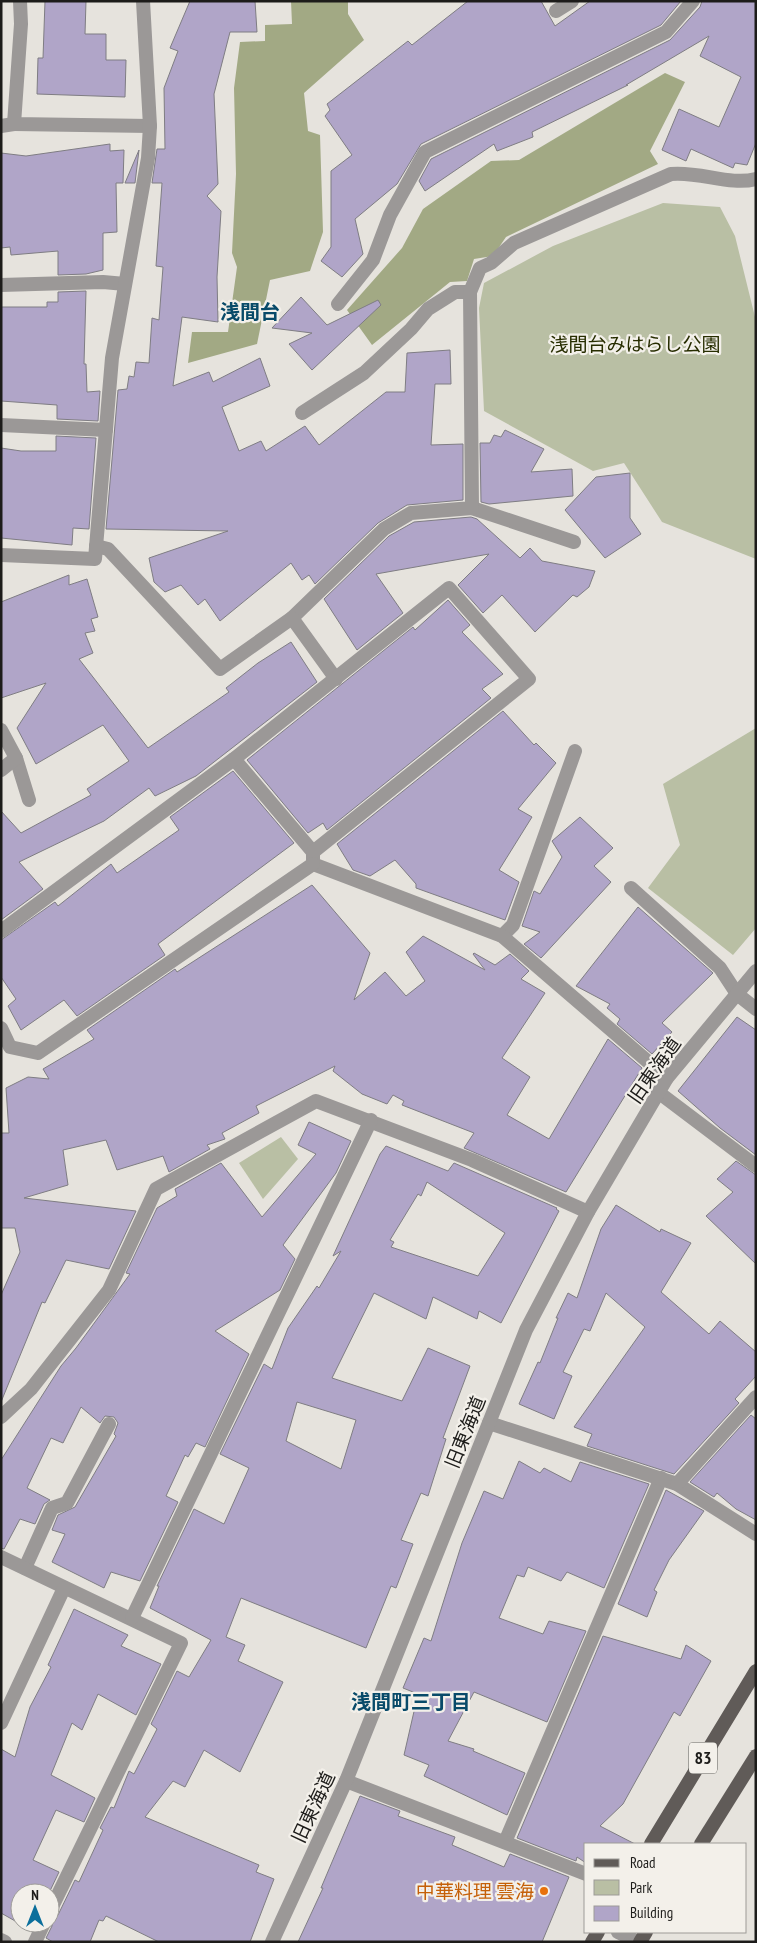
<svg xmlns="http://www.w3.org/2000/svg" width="757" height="1943" font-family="'PT Sans Narrow','Noto Sans JP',sans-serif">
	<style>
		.green { fill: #b9bfa4 }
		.forest { fill: #a2a984 }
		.building { fill: #b0a5c8; stroke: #7f7d83; fill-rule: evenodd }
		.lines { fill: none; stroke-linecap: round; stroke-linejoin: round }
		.service { stroke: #9b9897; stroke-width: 14 }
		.pedestrian { stroke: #9b9897; stroke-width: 14 }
		.minor { stroke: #9b9897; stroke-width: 14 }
		.tertiary { stroke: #9b9897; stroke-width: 14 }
		.primary { stroke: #605b58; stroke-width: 14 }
		.food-dot { fill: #e8710a; stroke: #f3f0ea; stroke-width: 2 }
		.labels { text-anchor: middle; stroke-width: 4.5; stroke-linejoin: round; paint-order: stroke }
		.shield { fill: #f3f0ea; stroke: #5d5c58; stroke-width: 1 }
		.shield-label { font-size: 18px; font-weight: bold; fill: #1d1c1a }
		.park-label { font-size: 19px; fill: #272d00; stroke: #f3f0ea }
		.street-label { font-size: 19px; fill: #1d1c1a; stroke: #f3f0ea }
		.food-label { font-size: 19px; fill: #c56008; stroke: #f3f0ea; text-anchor: end }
		.neighbourhood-label { font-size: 20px; font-weight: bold; fill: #084a69; stroke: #f3f0ea }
	</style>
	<rect width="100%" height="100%" fill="#e6e3dd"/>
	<g class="green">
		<path d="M 663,203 L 720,207 L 735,236 L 756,321 L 756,559 L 662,522 L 624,463 L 593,471 L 484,411 L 479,308 L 484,283 L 553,246 Z"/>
		<path d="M 756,728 L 756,928 L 733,955 L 648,888 L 680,845 L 663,784 Z"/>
		<path d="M 281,1137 L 298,1159 L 263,1199 L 239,1163 Z"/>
	</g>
	<g class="forest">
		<path d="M 291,1 L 348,1 L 348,14 L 364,40 L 304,93 L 308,131 L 320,135 L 323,232 L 310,271 L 270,280 L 257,344 L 188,363 L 192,332 L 228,332 L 237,267 L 232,253 L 236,174 L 234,88 L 240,42 L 265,41 L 265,25 L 292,24 Z"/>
		<path d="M 665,73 L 685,82 L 650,151 L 658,164 L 506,237 L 493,256 L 474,259 L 467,281 L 450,282 L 372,345 L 347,310 L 402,248 L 423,209 L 491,161 L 519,160 Z"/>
	</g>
	<g class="building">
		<path d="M 45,1 L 86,1 L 85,34 L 106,34 L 106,60 L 126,60 L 125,97 L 37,94 L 38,58 L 43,58 Z"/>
		<path d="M 190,1 L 255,1 L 257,32 L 230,32 L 214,94 L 218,184 L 207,196 L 221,211 L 217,277 L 218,322 L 182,317 L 173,386 L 209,372 L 213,382 L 260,358 L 270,386 L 222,407 L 239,451 L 261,441 L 266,451 L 305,426 L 319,445 L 386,392 L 405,392 L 407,353 L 450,350 L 451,384 L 435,384 L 431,445 L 463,444 L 463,500 L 407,505 L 378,523 L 315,584 L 309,575 L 302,580 L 291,563 L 220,621 L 205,599 L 198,605 L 181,585 L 165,592 L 154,582 L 149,558 L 228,531 L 106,529 L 118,390 L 127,389 L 129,376 L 134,377 L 136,362 L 149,363 L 152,318 L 159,320 L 163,267 L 156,266 L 162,183 L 152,183 L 157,149 L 165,149 L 164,88 L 178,51 L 170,48 Z"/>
		<path d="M 468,1 L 541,1 L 555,26 L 590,1 L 681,1 L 661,25 L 421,144 L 397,184 L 355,219 L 363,254 L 342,277 L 321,261 L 331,247 L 331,171 L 352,155 L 325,116 L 330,110 L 327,104 L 408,41 L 412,45 Z"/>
		<path d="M 702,1 L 756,1 L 756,143 L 747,165 L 735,163 L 733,168 L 691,149 L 686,161 L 662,150 L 679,109 L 719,127 L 741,77 L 700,56 L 709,36 L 626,85 L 628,85 L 532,132 L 533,137 L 497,151 L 494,144 L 425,191 L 419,181 L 431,159 L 670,40 L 700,7 Z"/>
		<path d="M 110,144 L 110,151 L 124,150 L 123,183 L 116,183 L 117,232 L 103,233 L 103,270 L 86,274 L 58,275 L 58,251 L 11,255 L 10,247 L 1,248 L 1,153 L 26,156 Z"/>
		<path d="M 139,150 L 135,183 L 125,183 Z"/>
		<path d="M 86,291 L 84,364 L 86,364 L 87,392 L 100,391 L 98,421 L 57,419 L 57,405 L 1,401 L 1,307 L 47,307 L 47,302 L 58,302 L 58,292 Z"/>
		<path d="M 301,297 L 327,325 L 378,300 L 381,305 L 312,370 L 289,344 L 312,333 L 272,328 Z"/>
		<path d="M 505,430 L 544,449 L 531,472 L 572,469 L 573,496 L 489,504 L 481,502 L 480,443 L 490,443 L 494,435 L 501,437 Z"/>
		<path d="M 56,436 L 96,438 L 89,529 L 73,528 L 72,545 L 1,538 L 1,448 L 21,451 L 56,451 Z"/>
		<path d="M 630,473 L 630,518 L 641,534 L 605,558 L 565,510 L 596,477 Z"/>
		<path d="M 471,517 L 477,519 L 520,558 L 530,548 L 542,561 L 595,571 L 589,587 L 577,597 L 573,595 L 535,632 L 502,595 L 483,613 L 458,585 L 489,554 L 376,574 L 403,613 L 357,650 L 324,599 L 389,536 L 414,522 Z"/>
		<path d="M 69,575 L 69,585 L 87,579 L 98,617 L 91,619 L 95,631 L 85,633 L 93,653 L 79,659 L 148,748 L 229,692 L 226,688 L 258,663 L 291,642 L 317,682 L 196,776 L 155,796 L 149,788 L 104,821 L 19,862 L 43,889 L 1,920 L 1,811 L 21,833 L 91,795 L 87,789 L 129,761 L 103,725 L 36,764 L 17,728 L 46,683 L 1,698 L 1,602 Z"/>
		<path d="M 448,600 L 470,625 L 462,632 L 503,674 L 482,689 L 491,698 L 327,830 L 323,823 L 308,833 L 247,760 L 413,627 L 415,630 Z"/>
		<path d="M 503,711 L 534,745 L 536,743 L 556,763 L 518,809 L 532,817 L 499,870 L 519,882 L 505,920 L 416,888 L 416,884 L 395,860 L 370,876 L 353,870 L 337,844 Z"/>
		<path d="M 233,771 L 294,843 L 158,944 L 165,955 L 77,1016 L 64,1000 L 21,1030 L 8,1006 L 16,999 L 1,977 L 1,940 L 55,902 L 58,906 L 111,864 L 117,873 L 179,830 L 170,817 Z"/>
		<path d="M 580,817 L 613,848 L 594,866 L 611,882 L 541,958 L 524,944 L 540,932 L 522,926 L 534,891 L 540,894 L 562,857 L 552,841 Z"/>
		<path d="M 312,885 L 370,953 L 354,1000 L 385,972 L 406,996 L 425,981 L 406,952 L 423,936 L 485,970 L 473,954 L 474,953 L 495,965 L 510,954 L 529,971 L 521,979 L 545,993 L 502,1058 L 530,1077 L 507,1115 L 549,1139 L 608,1039 L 642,1068 L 566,1192 L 464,1148 L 474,1133 L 402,1105 L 404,1101 L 393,1095 L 387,1104 L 362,1094 L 333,1071 L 335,1066 L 256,1106 L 259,1113 L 222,1133 L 225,1139 L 207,1145 L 210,1149 L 169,1172 L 163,1156 L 117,1170 L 106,1140 L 63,1150 L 68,1185 L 24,1198 L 136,1211 L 109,1269 L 66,1260 L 45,1303 L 42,1302 L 1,1402 L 1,1295 L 20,1252 L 15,1228 L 1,1228 L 1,1133 L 9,1133 L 6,1088 L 28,1077 L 49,1079 L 43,1069 L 94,1039 L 87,1030 L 175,969 L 177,972 Z"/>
		<path d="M 638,907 L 713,973 L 662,1023 L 672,1032 L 652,1054 L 617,1024 L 620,1019 L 607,1008 L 610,1004 L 576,986 Z"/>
		<path d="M 737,1017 L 756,1030 L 756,1155 L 720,1128 L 678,1091 Z"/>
		<path d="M 309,1122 L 351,1141 L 336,1173 L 283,1245 L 295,1259 L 280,1290 L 215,1331 L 249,1354 L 205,1447 L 196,1443 L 188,1457 L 185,1455 L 166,1496 L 178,1502 L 140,1581 L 111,1572 L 104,1588 L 52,1562 L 65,1534 L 52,1530 L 58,1515 L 75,1507 L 116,1436 L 114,1434 L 118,1423 L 114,1417 L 105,1416 L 100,1423 L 81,1407 L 63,1443 L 51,1438 L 27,1488 L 50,1500 L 44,1504 L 35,1524 L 20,1519 L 4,1549 L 1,1548 L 1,1460 L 61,1366 L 76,1348 L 130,1274 L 126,1273 L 157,1208 L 177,1196 L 175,1189 L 221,1163 L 262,1217 L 316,1154 L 298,1145 Z"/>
		<path d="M 386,1146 L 448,1171 L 454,1163 L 557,1208 L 556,1209 L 559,1211 L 501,1323 L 479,1311 L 477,1319 L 433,1297 L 426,1319 L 374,1293 L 332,1378 L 402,1401 L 428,1348 L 470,1366 L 443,1438 L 446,1439 L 428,1496 L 421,1493 L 401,1540 L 413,1544 L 396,1588 L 391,1586 L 366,1648 L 241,1598 L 226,1637 L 245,1645 L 238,1661 L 283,1682 L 240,1772 L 204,1750 L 185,1787 L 173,1781 L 145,1817 L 259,1865 L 256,1872 L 274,1879 L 250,1942 L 159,1942 L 106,1916 L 103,1921 L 99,1920 L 90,1942 L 53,1942 L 46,1938 L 52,1926 L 52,1919 L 58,1915 L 75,1880 L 79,1882 L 103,1830 L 100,1828 L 111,1807 L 114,1808 L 129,1771 L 134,1774 L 157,1729 L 151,1724 L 177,1671 L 189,1677 L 211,1640 L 150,1608 L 159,1586 L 157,1586 L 194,1509 L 224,1524 L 249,1468 L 220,1454 L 264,1364 L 272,1369 L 288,1328 L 317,1286 L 319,1288 L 341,1251 L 333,1256 L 380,1154 ZM 427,1182 L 505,1233 L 478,1276 L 391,1247 L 394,1242 L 390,1240 L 418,1194 L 421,1196 ZM 297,1402 L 356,1420 L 341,1469 L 286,1441 Z"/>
		<path d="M 736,1161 L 756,1175 L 756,1264 L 706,1216 L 733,1192 L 717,1179 Z"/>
		<path d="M 616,1205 L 660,1232 L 661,1229 L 691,1243 L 661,1292 L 709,1334 L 720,1321 L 756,1352 L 756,1376 L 735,1399 L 739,1403 L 674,1474 L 587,1446 L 592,1434 L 574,1427 L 645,1327 L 606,1293 L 590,1331 L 584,1329 L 563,1372 L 572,1376 L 554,1419 L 519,1404 L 538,1362 L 540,1363 L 558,1318 L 556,1318 L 568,1293 L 577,1298 L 601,1229 Z"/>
		<path d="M 751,1415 L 756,1419 L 756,1520 L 736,1509 L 717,1493 L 714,1497 L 690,1482 Z"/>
		<path d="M 519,1461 L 540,1473 L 544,1468 L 571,1482 L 580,1462 L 649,1484 L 604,1588 L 567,1572 L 561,1581 L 528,1567 L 524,1577 L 517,1575 L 499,1618 L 543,1634 L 549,1621 L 586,1631 L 547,1722 L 474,1692 L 448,1741 L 474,1749 L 473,1751 L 525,1773 L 507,1815 L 424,1776 L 429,1765 L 404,1755 L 418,1694 L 403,1688 L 424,1638 L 431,1641 L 462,1543 L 484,1491 L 503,1499 Z"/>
		<path d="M 666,1490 L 704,1511 L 669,1560 L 654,1590 L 657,1592 L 647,1617 L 618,1604 Z"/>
		<path d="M 74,1609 L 128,1635 L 121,1646 L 161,1664 L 136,1715 L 98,1694 L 82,1730 L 72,1723 L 51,1775 L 95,1798 L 84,1822 L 56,1810 L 33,1860 L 59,1872 L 49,1893 L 20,1893 L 20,1923 L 34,1923 L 31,1930 L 1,1913 L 1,1749 L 15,1757 L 30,1707 L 51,1667 L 48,1665 Z"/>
		<path d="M 603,1636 L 681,1659 L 686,1645 L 711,1661 L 680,1716 L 674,1712 L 623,1804 L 600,1826 L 635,1844 L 586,1844 L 586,1863 L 577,1857 L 576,1861 L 517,1838 Z"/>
		<path d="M 360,1796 L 400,1811 L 398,1816 L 455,1837 L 452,1845 L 504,1867 L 510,1854 L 569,1877 L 542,1942 L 298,1942 L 323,1888 L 321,1888 Z"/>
	</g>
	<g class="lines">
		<g class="service">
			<path d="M 556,11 L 572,1"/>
			<path d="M 1,126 L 14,124"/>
			<path d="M 1,285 L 103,282 L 125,284"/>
			<path d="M 338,304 L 373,260 L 390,215 L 425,152 L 666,32 L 693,1"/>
			<path d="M 302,413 L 364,373 L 411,329 L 428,309 L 455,292 L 470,292"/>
			<path d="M 1,425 L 106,430"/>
			<path d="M 631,888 L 720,968 L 737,994"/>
			<path d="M 502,936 L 513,925 L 575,751"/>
			<path d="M 25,1568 L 52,1508 L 67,1503 L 109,1424"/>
			<path d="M 505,1842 L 661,1478"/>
		</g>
		<path class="pedestrian" d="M 16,758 L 29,800"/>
		<g class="minor">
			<path d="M 20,1 L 21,24 L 14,124 L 150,126"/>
			<path d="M 472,508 L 574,542"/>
			<path d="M 96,546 L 108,549 L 220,669 L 292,618 L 384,529 L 411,513 L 472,508 L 470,292 L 480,268 L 491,263 L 514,243 L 671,174 C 700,171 730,186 756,179"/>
			<path d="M 1,555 L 95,559 L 112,358 L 148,158 L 150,126 L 143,1"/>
			<path d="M 292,618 L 336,679"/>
			<path d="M 1,730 L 16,758 L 1,770"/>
			<path d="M 234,759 L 313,852 L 313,864 L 502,936 L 667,1078"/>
			<path d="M 1,931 L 234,759 L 449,588 L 529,679 L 313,852"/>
			<path d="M 737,994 L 756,1009"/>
			<path d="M 1,1028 L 10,1047 L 38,1053 L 313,864"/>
			<path d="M 658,1092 L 756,1166"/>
			<path d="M 1,1417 L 31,1389 L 109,1290 L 156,1189 L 316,1101 L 472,1160 L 588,1212"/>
			<path d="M 489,1423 L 677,1484 L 756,1534"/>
			<path d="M 677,1484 L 756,1397"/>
			<path d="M 1,1557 L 181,1643 L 50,1911"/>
			<path d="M 132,1618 L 371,1120"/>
			<path d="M 1,1723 L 64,1588"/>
			<path d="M 346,1781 L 586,1874"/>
			<path d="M 1,1940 L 5,1942"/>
			<path d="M 35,1942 L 44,1923"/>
		</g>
		<g class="tertiary">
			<path d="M 618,1932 L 638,1942"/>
			<path d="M 272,1942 L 346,1781 L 526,1330 L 588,1212 L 667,1078 L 756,971"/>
		</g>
		<g class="primary">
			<path d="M 651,1844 L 756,1671"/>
			<path d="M 701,1844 L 756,1756"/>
			<path d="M 592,1942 L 598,1932"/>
			<path d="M 640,1942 L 646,1932"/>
		</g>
	</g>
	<circle class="food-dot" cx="544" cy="1891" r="5"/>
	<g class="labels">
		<rect class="shield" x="689" y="1742.5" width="28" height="31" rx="4"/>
		<g class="shield-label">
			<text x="703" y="1764">83</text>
		</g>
		<g class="park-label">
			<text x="635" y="351">浅間台みはらし公園</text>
		</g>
		<g class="street-label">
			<text transform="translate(654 1070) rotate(-55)" y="7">旧東海道</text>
			<text transform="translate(465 1432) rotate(-68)" y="7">旧東海道</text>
			<text transform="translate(313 1807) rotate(-65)" y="7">旧東海道</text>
		</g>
		<g class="food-label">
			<text x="534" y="1898">中華料理 雲海</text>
		</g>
		<g class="neighbourhood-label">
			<text x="250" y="319">浅間台</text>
			<text x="411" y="1709">浅間町三丁目</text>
		</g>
	</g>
	<rect width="757" height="1943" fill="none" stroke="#1d1c1a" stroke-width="5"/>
	<rect x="584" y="1843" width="162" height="90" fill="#f3f0ea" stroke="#9d9b97"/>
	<rect x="594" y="1859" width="25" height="8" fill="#605b58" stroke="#9d9b97"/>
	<text x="630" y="1868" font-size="15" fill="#1d1c1a">Road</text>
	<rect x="594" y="1880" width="25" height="15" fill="#b9bfa4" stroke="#9d9b97"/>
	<text x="630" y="1893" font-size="15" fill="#1d1c1a">Park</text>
	<rect x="594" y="1906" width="25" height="15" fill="#b0a5c8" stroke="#9d9b97"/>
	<text x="630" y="1918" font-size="15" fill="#1d1c1a">Building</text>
	<g transform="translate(35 1908)"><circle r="24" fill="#f3f0ea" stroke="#9d9b97"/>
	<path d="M0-4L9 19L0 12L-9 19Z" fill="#0b6f9c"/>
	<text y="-8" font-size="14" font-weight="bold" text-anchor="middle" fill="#1d1c1a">N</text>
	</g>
</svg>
